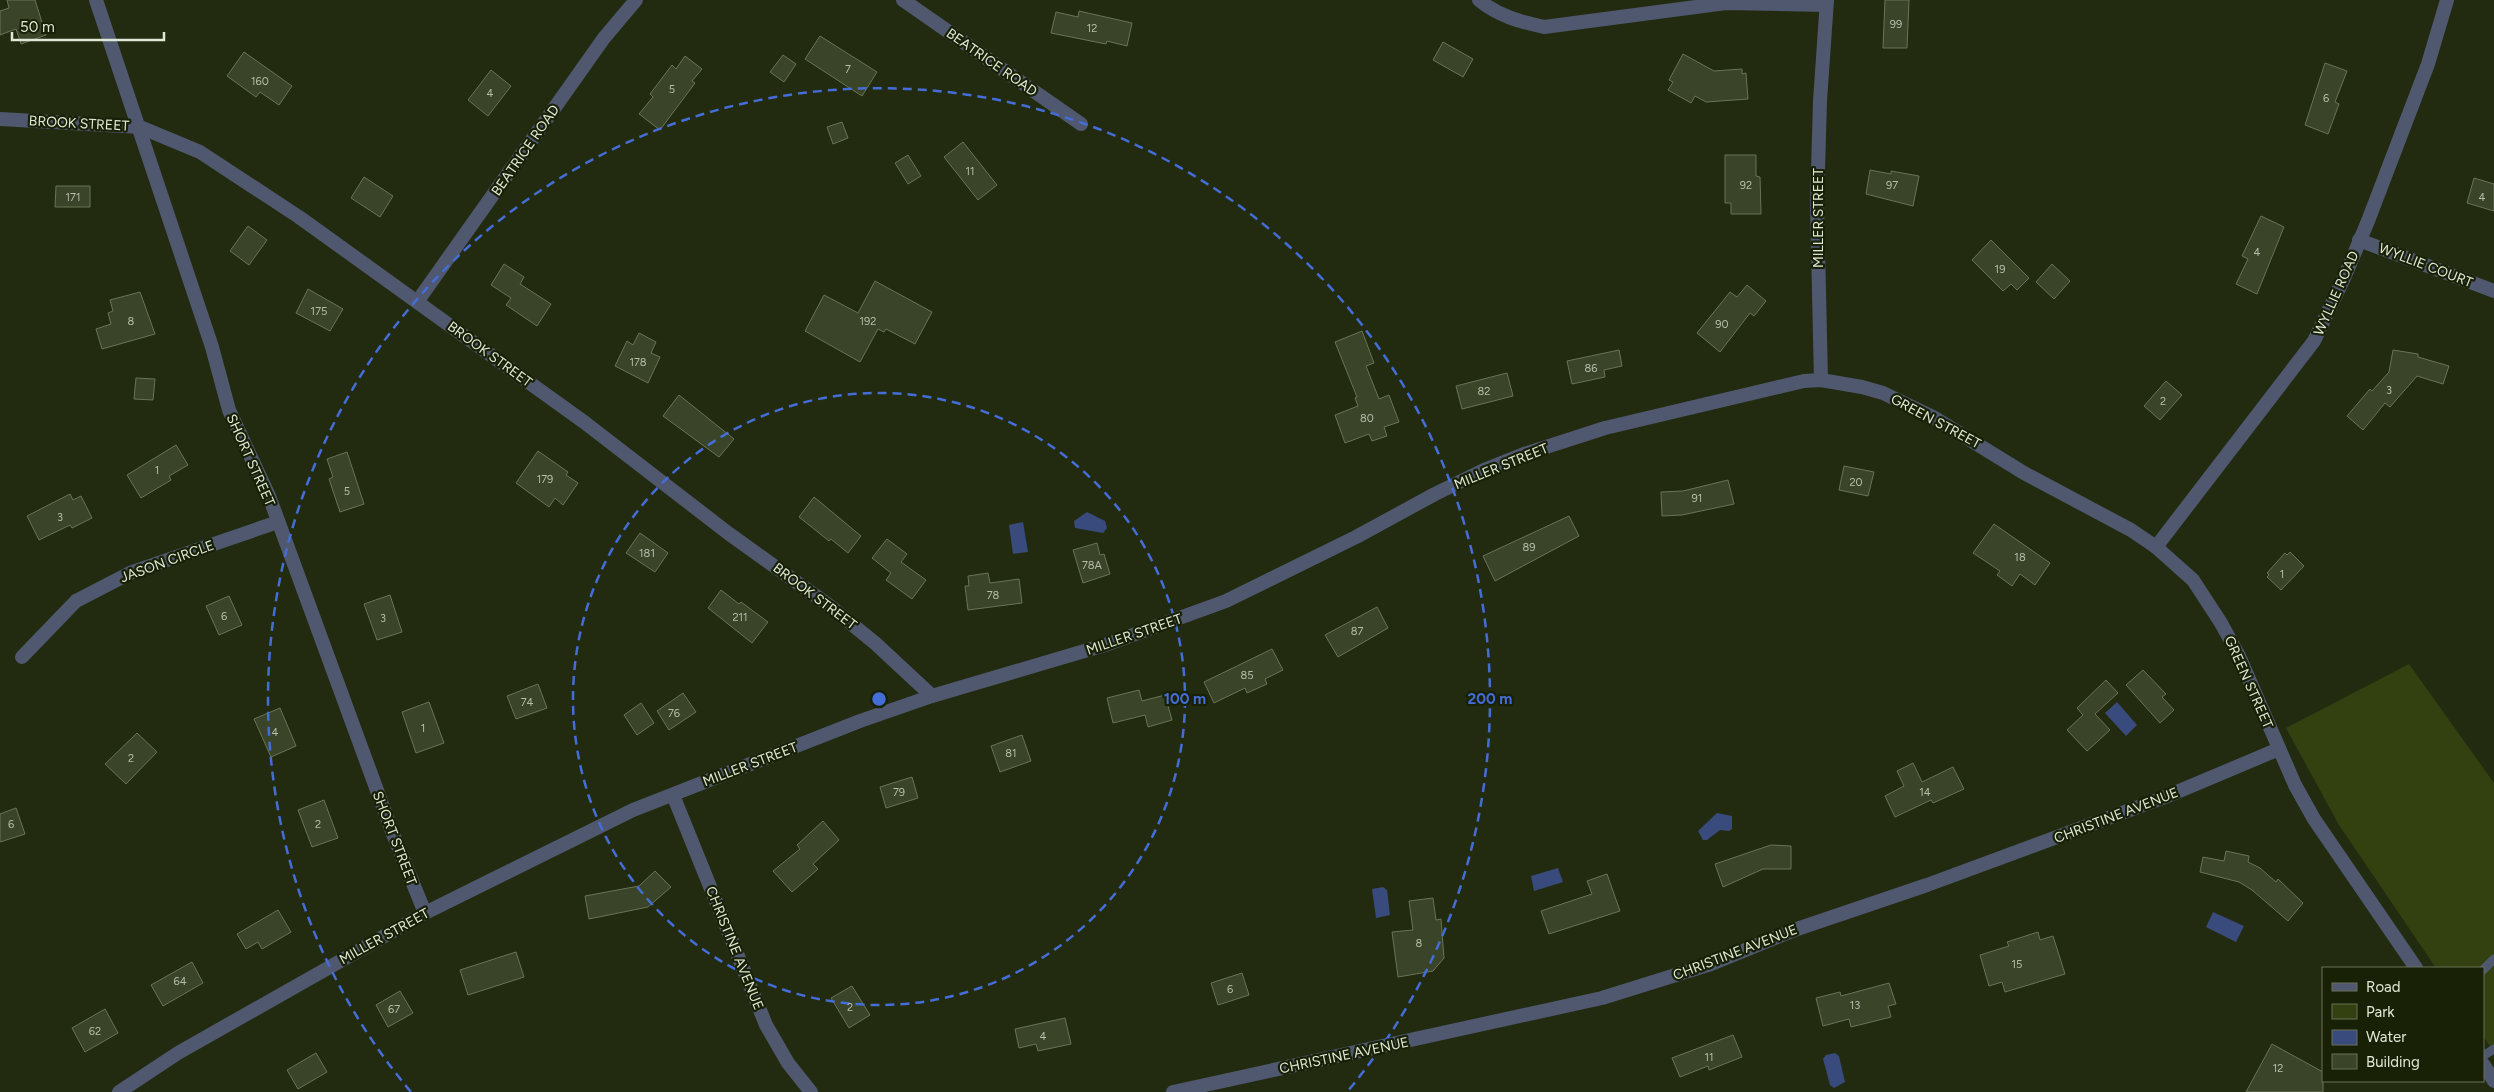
<svg xmlns="http://www.w3.org/2000/svg" width="2494" height="1092" font-family="Figtree,sans-serif">
	<style>
		.green { fill: #32410f }
		.water { fill: #394a7d }
		.building { fill: #3a4428; stroke: #697456 }
		.lines { fill: none; stroke-linecap: round; stroke-linejoin: round }
		.service { stroke: #4f586f; stroke-width: 9 }
		.minor { stroke: #4f586f; stroke-width: 14 }
		.ring { fill: none; stroke: #446dd8; stroke-width: 2.5; stroke-dasharray: 9 6 }
		.labels { text-anchor: middle; stroke-width: 4.5; stroke-linejoin: round; paint-order: stroke }
		.number-label { font-size: 11px; fill: #b6beaa }
		.street-label { font-size: 14px; fill: #e0e7d6; stroke: #182106 }
		.centre { fill: #446dd8; stroke: #182106; stroke-width: 2.5 }
		.ring-label { font-size: 15px; text-anchor: middle; font-weight: bold; fill: #446dd8; stroke: #182106; stroke-width: 4.5; stroke-linejoin: round; paint-order: stroke }
	</style>
	<rect width="100%" height="100%" fill="#222b0f"/>
	<path class="green" d="M 2409,664 L 2494,783 L 2494,1052 L 2483,1036 L 2483,968 L 2436,968 L 2339,825 L 2286,728 Z"/>
	<g class="water">
		<path d="M 1087,512 L 1105,521 L 1107,528 L 1103,533 L 1075,528 L 1074,521 Z"/>
		<path d="M 1023,522 L 1028,552 L 1013,554 L 1009,525 Z"/>
		<path d="M 2117,702 L 2137,725 L 2126,736 L 2105,713 Z"/>
		<path d="M 1717,813 L 1732,816 L 1732,829 L 1729,831 L 1720,830 L 1707,840 L 1703,840 L 1698,831 Z"/>
		<path d="M 1558,868 L 1563,882 L 1534,891 L 1531,876 Z"/>
		<path d="M 1383,887 L 1387,890 L 1390,915 L 1376,918 L 1372,889 Z"/>
		<path d="M 2213,912 L 2244,926 L 2236,942 L 2206,927 Z"/>
		<path d="M 1835,1053 L 1839,1056 L 1845,1082 L 1834,1088 L 1830,1085 L 1823,1059 L 1826,1055 Z"/>
	</g>
	<g class="building">
		<path d="M 7,0 L 35,0 L 46,35 L 21,44 L 16,29 L 0,35 L 0,11 L 9,8 Z"/>
		<path d="M 1885,0 L 1909,0 L 1907,48 L 1883,48 Z"/>
		<path d="M 1079,11 L 1132,23 L 1127,46 L 1107,41 L 1106,44 L 1051,33 L 1056,12 L 1078,17 Z"/>
		<path d="M 820,36 L 877,72 L 862,96 L 805,59 Z"/>
		<path d="M 1443,42 L 1473,59 L 1463,77 L 1433,60 Z"/>
		<path d="M 244,52 L 292,86 L 279,105 L 260,92 L 256,97 L 227,76 Z"/>
		<path d="M 1683,54 L 1714,71 L 1742,69 L 1742,74 L 1746,73 L 1748,99 L 1706,102 L 1695,96 L 1691,103 L 1668,90 L 1673,82 L 1669,80 Z"/>
		<path d="M 783,55 L 796,64 L 784,82 L 770,72 Z"/>
		<path d="M 685,56 L 702,69 L 692,81 L 695,83 L 660,130 L 639,114 L 653,97 L 650,94 L 672,65 L 676,69 Z"/>
		<path d="M 2325,63 L 2347,71 L 2335,102 L 2339,104 L 2328,134 L 2305,125 Z"/>
		<path d="M 491,70 L 511,86 L 488,116 L 468,100 Z"/>
		<path d="M 842,122 L 848,138 L 833,144 L 827,127 Z"/>
		<path d="M 963,142 L 997,185 L 978,200 L 944,157 Z"/>
		<path d="M 908,155 L 921,176 L 908,184 L 895,163 Z"/>
		<path d="M 1725,155 L 1756,155 L 1756,176 L 1760,177 L 1761,214 L 1731,214 L 1731,203 L 1725,203 Z"/>
		<path d="M 1870,170 L 1891,174 L 1891,171 L 1919,176 L 1913,206 L 1866,194 Z"/>
		<path d="M 364,177 L 393,196 L 380,217 L 351,198 Z"/>
		<path d="M 2474,178 L 2494,184 L 2494,211 L 2467,203 Z"/>
		<path d="M 56,186 L 90,186 L 90,207 L 55,207 Z"/>
		<path d="M 2261,216 L 2284,227 L 2257,294 L 2236,284 L 2248,259 L 2242,256 Z"/>
		<path d="M 248,226 L 267,240 L 249,265 L 230,251 Z"/>
		<path d="M 1991,240 L 2029,278 L 2017,290 L 2011,284 L 2003,291 L 1972,260 Z"/>
		<path d="M 504,264 L 524,277 L 520,284 L 551,304 L 537,326 L 506,305 L 511,298 L 491,285 Z"/>
		<path d="M 2052,264 L 2070,281 L 2054,299 L 2036,282 Z"/>
		<path d="M 875,281 L 932,312 L 915,344 L 886,329 L 884,332 L 878,329 L 860,362 L 805,331 L 824,295 L 858,313 Z"/>
		<path d="M 1747,285 L 1766,301 L 1754,316 L 1750,313 L 1720,352 L 1697,333 L 1730,292 L 1737,297 Z"/>
		<path d="M 308,289 L 343,309 L 330,331 L 296,313 Z"/>
		<path d="M 140,292 L 155,334 L 102,349 L 96,329 L 111,324 L 108,313 L 113,311 L 110,300 Z"/>
		<path d="M 1362,331 L 1374,363 L 1366,366 L 1379,399 L 1389,395 L 1399,422 L 1384,427 L 1387,436 L 1372,441 L 1369,434 L 1345,443 L 1335,415 L 1358,406 L 1355,398 L 1357,397 L 1335,342 Z"/>
		<path d="M 639,333 L 656,342 L 651,353 L 660,357 L 648,383 L 615,366 L 627,341 L 633,345 Z"/>
		<path d="M 1619,350 L 1622,366 L 1604,370 L 1605,377 L 1572,384 L 1567,361 Z"/>
		<path d="M 2393,350 L 2418,354 L 2418,357 L 2449,366 L 2443,384 L 2417,376 L 2390,407 L 2385,403 L 2363,430 L 2347,416 L 2370,389 L 2372,391 L 2389,372 Z"/>
		<path d="M 1507,373 L 1513,396 L 1462,409 L 1456,386 Z"/>
		<path d="M 136,378 L 155,379 L 153,400 L 134,399 Z"/>
		<path d="M 2166,381 L 2182,395 L 2160,420 L 2144,406 Z"/>
		<path d="M 679,395 L 734,439 L 719,457 L 663,416 Z"/>
		<path d="M 176,445 L 188,465 L 169,476 L 171,480 L 141,498 L 127,475 Z"/>
		<path d="M 538,451 L 568,472 L 566,475 L 578,483 L 563,505 L 555,498 L 549,507 L 516,483 Z"/>
		<path d="M 347,452 L 364,504 L 340,512 L 329,479 L 333,477 L 327,459 Z"/>
		<path d="M 1844,466 L 1874,472 L 1868,496 L 1839,490 Z"/>
		<path d="M 1728,480 L 1734,504 L 1682,515 L 1662,516 L 1661,492 L 1683,491 Z"/>
		<path d="M 70,494 L 73,500 L 81,496 L 92,518 L 72,528 L 70,525 L 39,540 L 27,516 Z"/>
		<path d="M 814,497 L 861,536 L 848,553 L 831,539 L 829,541 L 799,517 Z"/>
		<path d="M 1569,516 L 1579,536 L 1495,581 L 1483,556 Z"/>
		<path d="M 1994,524 L 2050,563 L 2035,585 L 2020,574 L 2012,586 L 1997,575 L 2000,571 L 1973,553 Z"/>
		<path d="M 640,533 L 668,553 L 655,572 L 626,553 Z"/>
		<path d="M 887,539 L 907,554 L 901,562 L 926,580 L 912,599 L 886,580 L 891,573 L 872,558 Z"/>
		<path d="M 1097,543 L 1100,555 L 1104,554 L 1110,574 L 1083,583 L 1073,550 Z"/>
		<path d="M 2290,552 L 2304,566 L 2281,590 L 2267,577 L 2269,575 L 2267,573 L 2285,553 L 2287,555 Z"/>
		<path d="M 988,573 L 990,583 L 1019,579 L 1022,603 L 968,610 L 965,586 L 969,586 L 968,576 Z"/>
		<path d="M 721,590 L 739,604 L 741,602 L 768,622 L 752,643 L 708,608 Z"/>
		<path d="M 390,595 L 402,632 L 377,640 L 364,604 Z"/>
		<path d="M 229,596 L 242,625 L 219,635 L 206,606 Z"/>
		<path d="M 1377,607 L 1388,628 L 1338,657 L 1325,635 Z"/>
		<path d="M 1272,649 L 1283,670 L 1265,679 L 1267,684 L 1247,693 L 1245,688 L 1214,703 L 1204,682 Z"/>
		<path d="M 2143,670 L 2166,694 L 2162,697 L 2174,710 L 2160,723 L 2126,685 Z"/>
		<path d="M 2106,680 L 2118,693 L 2095,714 L 2110,730 L 2087,751 L 2067,730 L 2083,715 L 2077,708 Z"/>
		<path d="M 538,684 L 547,708 L 516,719 L 507,696 Z"/>
		<path d="M 1139,690 L 1142,701 L 1165,695 L 1172,720 L 1148,727 L 1145,715 L 1113,723 L 1107,698 Z"/>
		<path d="M 683,693 L 696,712 L 669,730 L 657,711 Z"/>
		<path d="M 429,702 L 444,743 L 416,753 L 402,712 Z"/>
		<path d="M 641,703 L 654,723 L 637,735 L 624,715 Z"/>
		<path d="M 280,708 L 296,746 L 271,757 L 254,719 Z"/>
		<path d="M 137,733 L 157,752 L 126,784 L 105,764 Z"/>
		<path d="M 1022,735 L 1031,761 L 1000,772 L 991,746 Z"/>
		<path d="M 1913,763 L 1922,782 L 1953,767 L 1964,789 L 1933,803 L 1931,800 L 1895,817 L 1885,796 L 1904,786 L 1897,771 Z"/>
		<path d="M 912,777 L 918,798 L 886,808 L 880,787 Z"/>
		<path d="M 324,800 L 338,838 L 312,847 L 298,810 Z"/>
		<path d="M 16,808 L 25,834 L 0,842 L 0,814 Z"/>
		<path d="M 823,821 L 839,840 L 813,864 L 818,869 L 792,892 L 773,871 L 800,849 L 797,845 Z"/>
		<path d="M 1771,845 L 1791,846 L 1791,869 L 1763,869 L 1723,887 L 1715,864 Z"/>
		<path d="M 2226,851 L 2249,856 L 2248,862 L 2260,868 L 2276,882 L 2278,879 L 2303,903 L 2288,921 L 2252,890 L 2239,882 L 2200,872 L 2203,857 L 2224,861 Z"/>
		<path d="M 655,871 L 671,887 L 648,907 L 589,919 L 585,896 L 639,886 Z"/>
		<path d="M 1607,874 L 1620,911 L 1549,934 L 1541,911 L 1592,894 L 1587,881 Z"/>
		<path d="M 1433,898 L 1436,920 L 1441,919 L 1444,958 L 1433,971 L 1398,977 L 1392,932 L 1413,930 L 1409,901 Z"/>
		<path d="M 278,910 L 291,932 L 262,949 L 258,942 L 246,949 L 237,934 Z"/>
		<path d="M 2038,932 L 2040,940 L 2053,936 L 2065,974 L 2005,992 L 2002,982 L 1989,986 L 1980,955 L 2009,946 L 2007,942 Z"/>
		<path d="M 516,952 L 524,977 L 468,995 L 460,970 Z"/>
		<path d="M 192,962 L 203,983 L 163,1006 L 151,985 Z"/>
		<path d="M 1242,973 L 1249,995 L 1218,1005 L 1211,983 Z"/>
		<path d="M 1889,983 L 1896,1004 L 1888,1006 L 1891,1017 L 1851,1027 L 1849,1019 L 1823,1026 L 1816,998 L 1840,992 L 1841,996 Z"/>
		<path d="M 852,986 L 870,1015 L 849,1028 L 831,998 Z"/>
		<path d="M 400,991 L 413,1013 L 388,1027 L 376,1005 Z"/>
		<path d="M 105,1009 L 118,1033 L 85,1052 L 72,1028 Z"/>
		<path d="M 1065,1018 L 1071,1044 L 1038,1051 L 1036,1044 L 1019,1048 L 1015,1029 Z"/>
		<path d="M 1733,1035 L 1742,1057 L 1709,1070 L 1708,1066 L 1680,1077 L 1672,1058 Z"/>
		<path d="M 2272,1044 L 2323,1072 L 2323,1092 L 2246,1092 Z"/>
		<path d="M 316,1053 L 327,1072 L 298,1089 L 287,1070 Z"/>
	</g>
	<g class="lines">
		<g class="service">
			<path d="M 2483,970 L 2494,959"/>
			<path d="M 2483,1056 L 2494,1049"/>
		</g>
		<g class="minor">
			<path d="M 96,0 L 212,347 L 229,410 L 269,496 L 393,834 L 425,913"/>
			<path d="M 903,0 L 1081,124"/>
			<path d="M 1479,0 C 1498,16 1521,22 1544,27 L 1726,3 L 1826,5"/>
			<path d="M 0,119 L 140,127 L 200,152 L 299,217 L 584,422 L 728,533 L 827,604 L 875,643 L 932,696"/>
			<path d="M 2359,240 L 2494,291"/>
			<path d="M 417,302 L 604,38 L 636,0"/>
			<path d="M 1821,380 L 1817,205 L 1820,101 L 1827,0"/>
			<path d="M 2156,547 L 2314,341 L 2344,278 L 2368,221 L 2428,64 L 2447,0"/>
			<path d="M 22,657 L 76,601 L 132,572 L 278,522"/>
			<path d="M 673,795 L 766,1025 L 788,1063 L 811,1092"/>
			<path d="M 2483,1064 L 2494,1081"/>
			<path d="M 119,1092 L 178,1053 L 425,913 L 633,810 L 860,721 L 932,696 L 1108,644 L 1226,601 L 1356,537 L 1435,494 L 1484,470 L 1524,454 L 1605,428 L 1804,381 L 1821,380 L 1862,387 L 1883,393 L 1933,417 L 2024,473 L 2131,530 L 2156,547 L 2193,580 L 2221,623 L 2239,656 L 2295,785 L 2314,819 L 2416,968"/>
			<path d="M 1173,1092 L 1602,998 L 1711,964 L 1797,929 L 1927,885 L 2165,797 L 2279,749"/>
		</g>
	</g>
	<g class="ring">
		<circle cx="879" cy="699" r="306"/>
		<path d="M411 1092A611 611 0 1 1 1347 1092"/>
	</g>
	<g class="labels">
		<g class="number-label">
			<text x="1896" y="28">99</text>
			<text x="1092" y="32">12</text>
			<text x="848" y="73">7</text>
			<text x="260" y="85">160</text>
			<text x="672" y="93">5</text>
			<text x="490" y="97">4</text>
			<text x="2326" y="102">6</text>
			<text x="970" y="175">11</text>
			<text x="1746" y="189">92</text>
			<text x="1892" y="189">97</text>
			<text x="73" y="201">171</text>
			<text x="2482" y="201">4</text>
			<text x="2257" y="256">4</text>
			<text x="2000" y="273">19</text>
			<text x="319" y="315">175</text>
			<text x="131" y="325">8</text>
			<text x="868" y="325">192</text>
			<text x="1722" y="328">90</text>
			<text x="638" y="366">178</text>
			<text x="1591" y="372">86</text>
			<text x="2389" y="394">3</text>
			<text x="1484" y="395">82</text>
			<text x="2163" y="405">2</text>
			<text x="1367" y="422">80</text>
			<text x="157" y="474">1</text>
			<text x="545" y="483">179</text>
			<text x="1856" y="486">20</text>
			<text x="347" y="495">5</text>
			<text x="1697" y="502">91</text>
			<text x="60" y="521">3</text>
			<text x="1529" y="551">89</text>
			<text x="647" y="557">181</text>
			<text x="2020" y="561">18</text>
			<text x="1092" y="569">78A</text>
			<text x="2282" y="578">1</text>
			<text x="993" y="599">78</text>
			<text x="224" y="620">6</text>
			<text x="740" y="621">211</text>
			<text x="383" y="622">3</text>
			<text x="1357" y="635">87</text>
			<text x="1247" y="679">85</text>
			<text x="527" y="706">74</text>
			<text x="674" y="717">76</text>
			<text x="423" y="732">1</text>
			<text x="275" y="736">4</text>
			<text x="1011" y="757">81</text>
			<text x="131" y="762">2</text>
			<text x="899" y="796">79</text>
			<text x="1925" y="796">14</text>
			<text x="11" y="828">6</text>
			<text x="318" y="828">2</text>
			<text x="1419" y="947">8</text>
			<text x="2017" y="968">15</text>
			<text x="180" y="985">64</text>
			<text x="1230" y="993">6</text>
			<text x="1855" y="1009">13</text>
			<text x="850" y="1011">2</text>
			<text x="394" y="1013">67</text>
			<text x="95" y="1035">62</text>
			<text x="1043" y="1040">4</text>
			<text x="1709" y="1061">11</text>
			<text x="2278" y="1072">12</text>
		</g>
		<g class="street-label">
			<text transform="translate(992 62) rotate(35)" y="5">BEATRICE ROAD</text>
			<text transform="translate(79 123) rotate(3)" y="5">BROOK STREET</text>
			<text transform="translate(525 150) rotate(-55)" y="5">BEATRICE ROAD</text>
			<text transform="translate(1818 218) rotate(-90)" y="5">MILLER STREET</text>
			<text transform="translate(2426 265) rotate(21)" y="5">WYLLIE COURT</text>
			<text transform="translate(2336 293) rotate(-66)" y="5">WYLLIE ROAD</text>
			<text transform="translate(490 354) rotate(36)" y="5">BROOK STREET</text>
			<text transform="translate(1936 421) rotate(28)" y="5">GREEN STREET</text>
			<text transform="translate(251 460) rotate(66)" y="5">SHORT STREET</text>
			<text transform="translate(1501 466) rotate(-22)" y="5">MILLER STREET</text>
			<text transform="translate(167 561) rotate(-20)" y="5">JASON CIRCLE</text>
			<text transform="translate(815 596) rotate(37)" y="5">BROOK STREET</text>
			<text transform="translate(1134 634) rotate(-19)" y="5">MILLER STREET</text>
			<text transform="translate(2249 682) rotate(66)" y="5">GREEN STREET</text>
			<text transform="translate(750 764) rotate(-21)" y="5">MILLER STREET</text>
			<text transform="translate(2116 815) rotate(-21)" y="5">CHRISTINE AVENUE</text>
			<text transform="translate(395 838) rotate(69)" y="5">SHORT STREET</text>
			<text transform="translate(384 936) rotate(-29)" y="5">MILLER STREET</text>
			<text transform="translate(735 948) rotate(68)" y="5">CHRISTINE AVENUE</text>
			<text transform="translate(1735 952) rotate(-21)" y="5">CHRISTINE AVENUE</text>
			<text transform="translate(1344 1055) rotate(-12)" y="5">CHRISTINE AVENUE</text>
		</g>
	</g>
	<circle cx="879" cy="699" r="8" class="centre"/>
	<g class="ring-label">
		<text x="1185" y="704">100 m</text>
		<text x="1490" y="704">200 m</text>
	</g>
	<rect x="2322" y="967" width="162" height="115" fill="#182106" stroke="#687059"/>
	<rect x="2332" y="983" width="25" height="8" fill="#4f586f" stroke="#687059"/>
	<text x="2366" y="992" font-size="15" fill="#e0e7d6">Road</text>
	<rect x="2332" y="1004" width="25" height="15" fill="#32410f" stroke="#687059"/>
	<text x="2366" y="1017" font-size="15" fill="#e0e7d6">Park</text>
	<rect x="2332" y="1030" width="25" height="15" fill="#394a7d" stroke="#687059"/>
	<text x="2366" y="1042" font-size="15" fill="#e0e7d6">Water</text>
	<rect x="2332" y="1054" width="25" height="15" fill="#3a4428" stroke="#687059"/>
	<text x="2366" y="1067" font-size="15" fill="#e0e7d6">Building</text>
	<path d="M12 32v8h152v-8" fill="none" stroke="#e0e7d6" stroke-width="2.5"/>
	<text x="20" y="32" font-size="15" fill="#e0e7d6" stroke="#182106" stroke-width="4" paint-order="stroke">50 m</text>
</svg>
